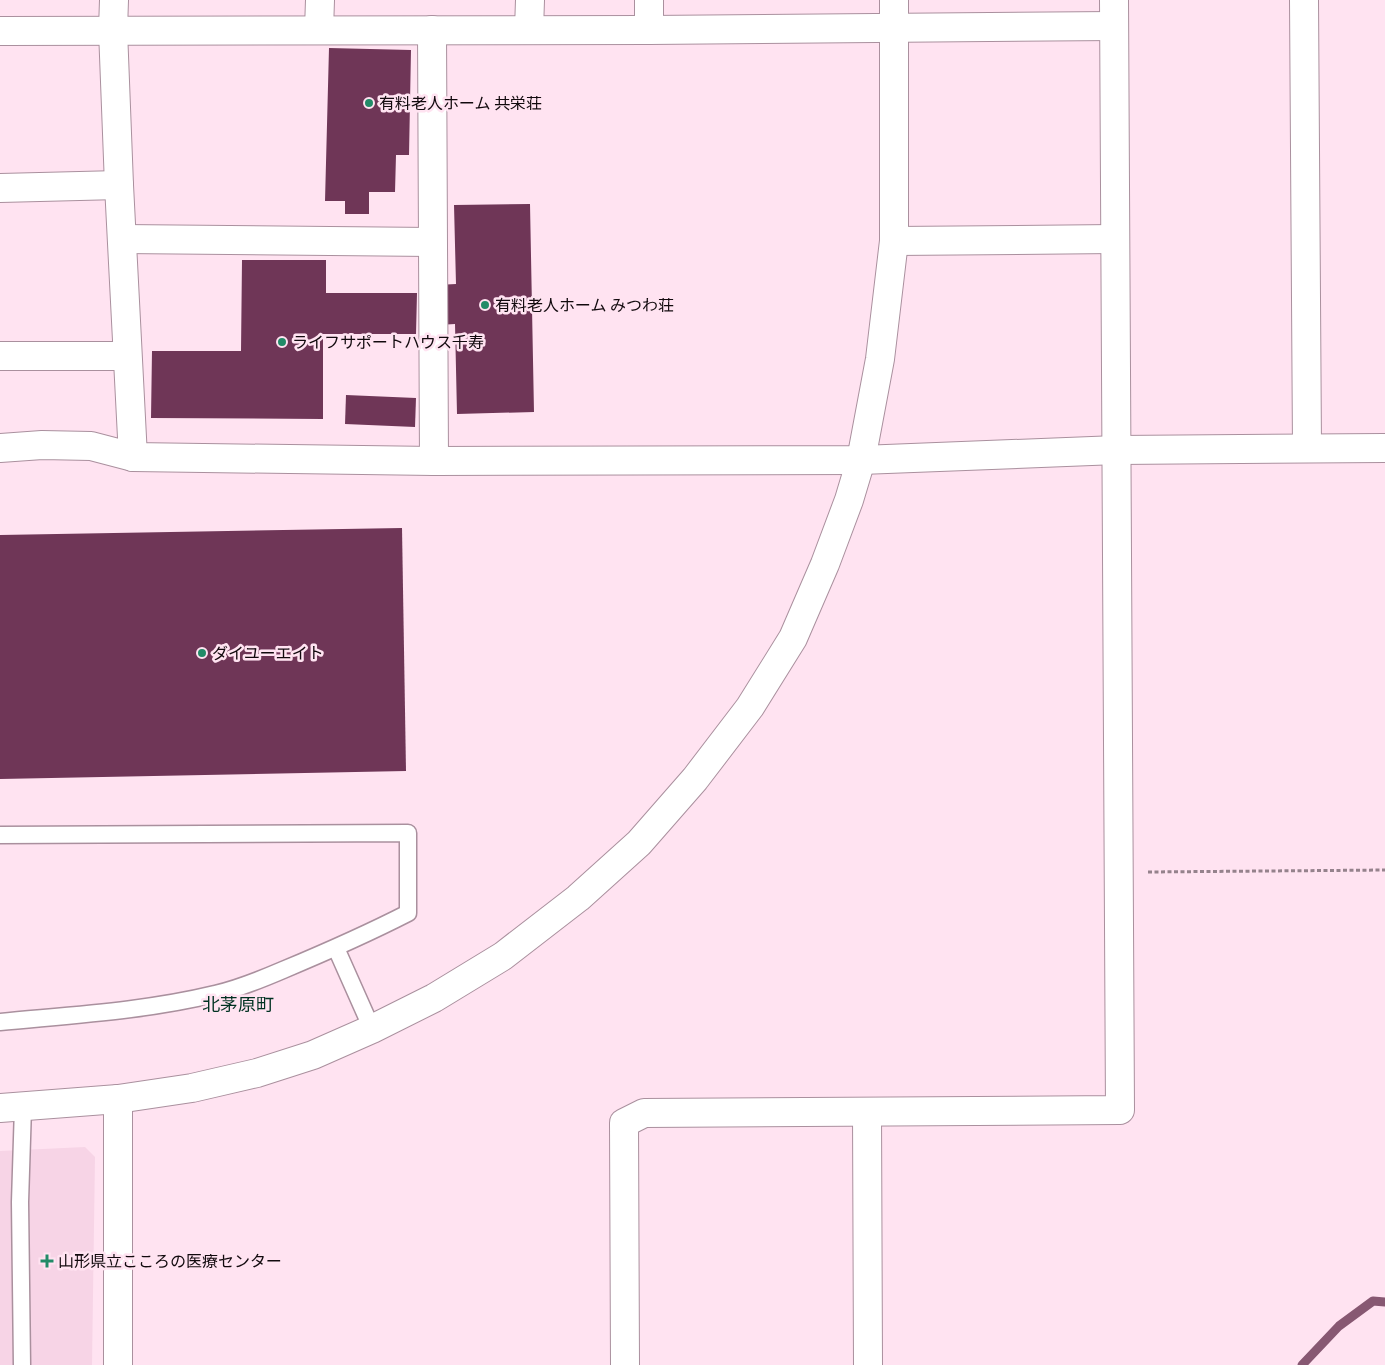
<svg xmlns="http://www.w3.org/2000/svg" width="1385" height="1365" font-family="'Exo 2','Noto Sans JP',sans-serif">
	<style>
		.built { fill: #f7d4e6 }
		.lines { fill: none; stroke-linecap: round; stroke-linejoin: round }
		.stream { stroke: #875872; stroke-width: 9 }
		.building { fill: #6f3657 }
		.lane-casing { stroke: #aa909e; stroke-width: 19 }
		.street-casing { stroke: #aa909e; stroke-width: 30 }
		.secondary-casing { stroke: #aa909e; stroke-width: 30 }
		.path { stroke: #95828c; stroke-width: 3; stroke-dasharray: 4 2.5; stroke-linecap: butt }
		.lane { stroke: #fff; stroke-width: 16 }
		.street { stroke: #fff; stroke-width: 28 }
		.secondary { stroke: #fff; stroke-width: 28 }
		.poi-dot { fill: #228b68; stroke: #ffe3f1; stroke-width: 2 }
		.labels { text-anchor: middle; stroke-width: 5; stroke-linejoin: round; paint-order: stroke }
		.poi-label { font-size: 16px; fill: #11090d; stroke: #ffe3f1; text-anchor: start }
		.neighbourhood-label { font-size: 18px; fill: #003222; stroke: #ffe3f1 }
	</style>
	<rect width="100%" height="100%" fill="#ffe3f1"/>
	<path class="built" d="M 85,1147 L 95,1157 L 92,1365 L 0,1365 L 0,1151 Z"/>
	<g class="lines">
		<path class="stream" d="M 1302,1365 L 1339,1326 L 1373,1301 L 1385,1302"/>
	</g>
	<g class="building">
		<path d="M 329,48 L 411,50 L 409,155 L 396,155 L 395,192 L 369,192 L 369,214 L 345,214 L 345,201 L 325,201 Z"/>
		<path d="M 530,204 L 534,412 L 457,414 L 455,324 L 438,325 L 437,285 L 456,284 L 454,205 Z"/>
		<path d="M 242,260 L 326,260 L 326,293 L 417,293 L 416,334 L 323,334 L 323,419 L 151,418 L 152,351 L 241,351 Z"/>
		<path d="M 346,395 L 416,398 L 415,427 L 345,424 Z"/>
		<path d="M 402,528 L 406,771 L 0,779 L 0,535 Z"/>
	</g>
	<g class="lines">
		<defs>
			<g id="lane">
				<path d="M 0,835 L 408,833 L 408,913 C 367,934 326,952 283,970 C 262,979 238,989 215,994 C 145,1011 72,1015 0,1022"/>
				<path d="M 336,948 L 372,1029"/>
				<path d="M 22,1365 L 20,1202 L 23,1107"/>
			</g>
			<g id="street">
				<path d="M 114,0 L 113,30 L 119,185 L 133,457"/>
				<path d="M 649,0 L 649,30"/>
				<path d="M 1304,0 L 1307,448"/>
				<path d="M 319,30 L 320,0"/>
				<path d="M 432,30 L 434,461"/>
				<path d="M 529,30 L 530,0"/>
				<path d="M 0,31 L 649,30 L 1114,26"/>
				<path d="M 0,188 L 119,185"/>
				<path d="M 122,239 L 432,242"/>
				<path d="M 894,241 L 1115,239"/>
				<path d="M 0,356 L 127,356"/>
				<path d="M 0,448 L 42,445 L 91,446 L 133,457 L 434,461 L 861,460 L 1117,450 L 1385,448"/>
				<path d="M 867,1112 L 868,1365"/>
				<path d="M 118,1365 L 118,1099"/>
				<path d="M 625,1365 L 624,1123 L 644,1113 L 1120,1110 L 1114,0"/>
			</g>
			<path id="secondary" d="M 0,1108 L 118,1099 L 192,1088 L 257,1073 L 313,1055 L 372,1029 L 434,998 L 503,956 L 578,898 L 639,843 L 695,779 L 750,707 L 793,638 L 825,564 L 849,500 L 861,460 L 880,359 L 894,241 L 894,0"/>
		</defs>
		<use href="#lane" class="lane-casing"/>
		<use href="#street" class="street-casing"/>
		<use href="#secondary" class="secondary-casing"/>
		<path class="path" d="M 1148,872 L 1385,870"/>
		<use href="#lane" class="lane"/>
		<use href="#street" class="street"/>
		<use href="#secondary" class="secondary"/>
	</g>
	<g class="poi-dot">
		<circle cx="369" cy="103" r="5"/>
		<circle cx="485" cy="305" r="5"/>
		<circle cx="282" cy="342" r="5"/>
		<circle cx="202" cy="653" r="5"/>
		<path d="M44.5 1253.5h5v5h5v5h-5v5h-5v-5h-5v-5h5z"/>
	</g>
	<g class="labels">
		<g class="poi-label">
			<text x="379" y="109">有料老人ホーム 共栄荘</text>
			<text x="495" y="311">有料老人ホーム みつわ荘</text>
			<text x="292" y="348">ライフサポートハウス千寿</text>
			<text x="212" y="659">ダイユーエイト</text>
			<text x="58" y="1267">山形県立こころの医療センター</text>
		</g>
		<g class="neighbourhood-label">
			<text x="238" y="1011">北茅原町</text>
		</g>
	</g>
</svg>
